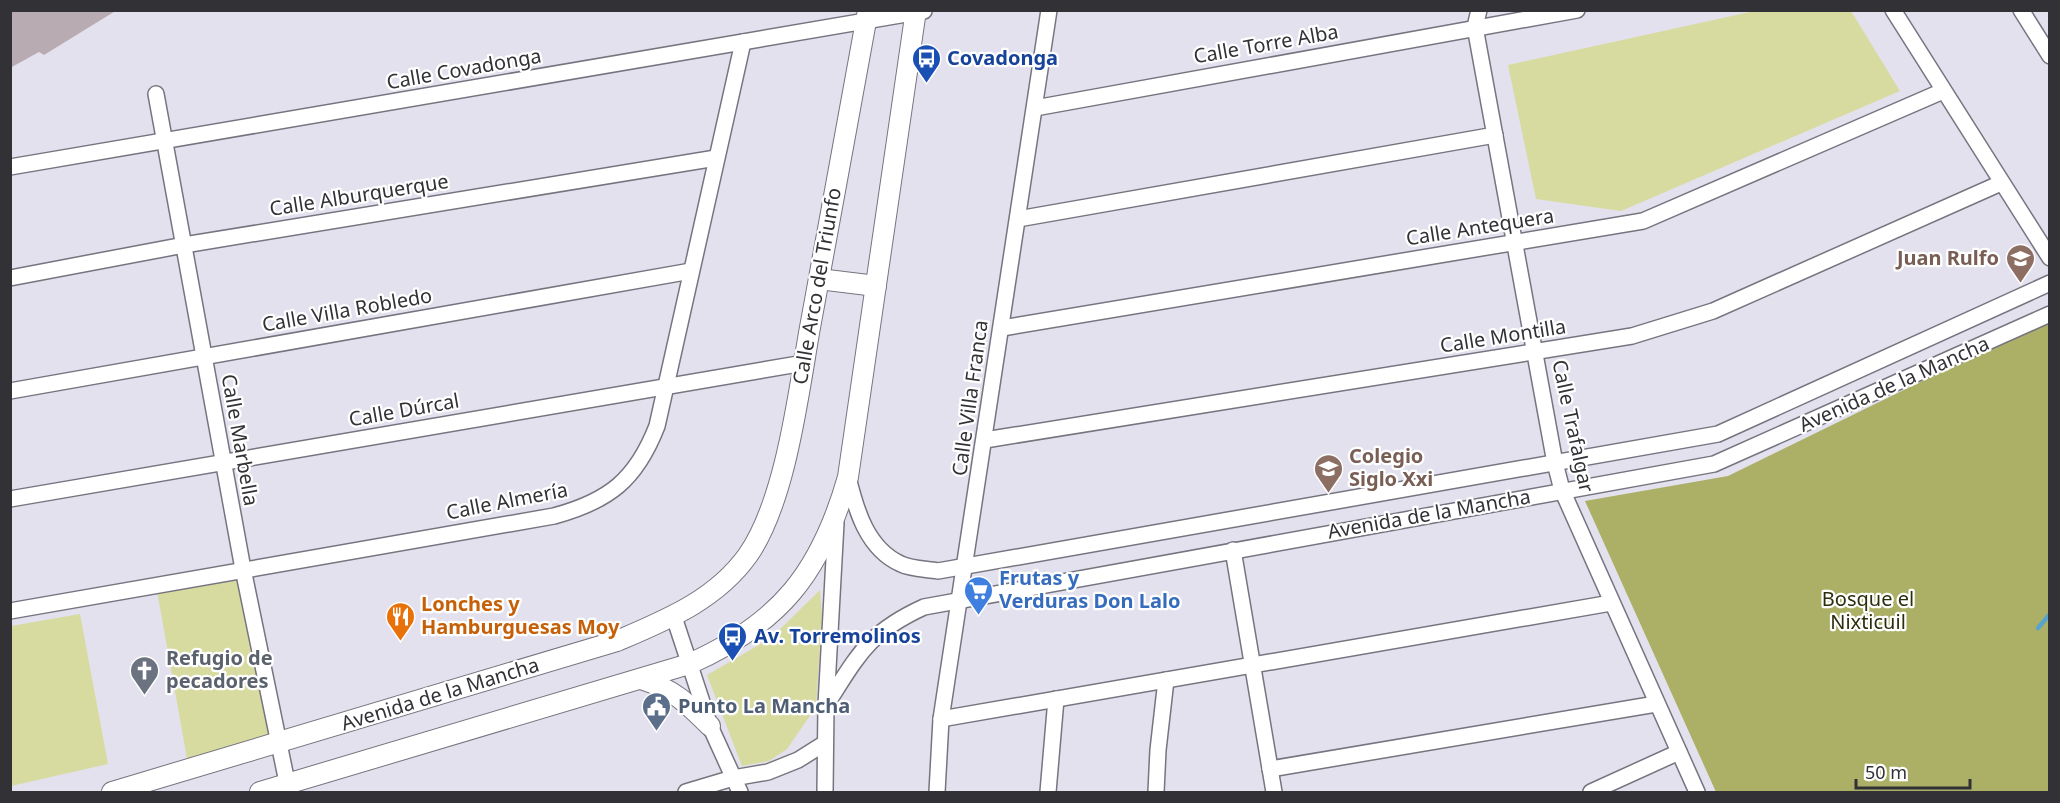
<svg xmlns="http://www.w3.org/2000/svg" width="2060" height="803" font-family="'Noto Sans',sans-serif">
	<style>
		.green { fill: #d7dba0 }
		.forest { fill: #acb066 }
		.lines { fill: none; stroke-linecap: round; stroke-linejoin: round }
		.stream { stroke: #58a3cc; stroke-width: 4.5 }
		.building { fill: #b8acb2 }
		.street-casing { stroke: #76747f; stroke-width: 18 }
		.secondary-casing { stroke: #76747f; stroke-width: 22 }
		.street { stroke: #fff; stroke-width: 15 }
		.secondary { stroke: #fff; stroke-width: 20 }
		.labels { text-anchor: middle; stroke-width: 4.5; stroke-linejoin: round; paint-order: stroke }
		.street-label { font-size: 20px; fill: #323136; stroke: #fff }
		.transit-label { font-size: 20px; font-weight: bold; fill: #164399; stroke: #fff; text-anchor: start }
		.education-label { font-size: 20px; font-weight: bold; fill: #785e54; stroke: #fff; text-anchor: end }
		.shop-label { font-size: 20px; font-weight: bold; fill: #366cbe; stroke: #fff; text-anchor: start }
		.park-label { font-size: 20px; fill: #2c2d0c; stroke: #fff }
		.food-label { font-size: 20px; font-weight: bold; fill: #c56008; stroke: #fff; text-anchor: start }
		.worship-label { font-size: 20px; font-weight: bold; fill: #5b616d; stroke: #fff; text-anchor: start }
		.service-label { font-size: 20px; font-weight: bold; fill: #4e5e75; stroke: #fff; text-anchor: start }
	</style>
	<rect width="100%" height="100%" fill="#e3e1ee"/>
	<g class="green">
		<path d="M 1759,10 L 1851,11 L 1900,91 L 1621,211 L 1536,199 L 1508,65 Z"/>
		<path d="M 238,574 L 269,739 L 188,764 L 157,591 Z"/>
		<path d="M 820,590 L 822,615 L 816,707 L 787,749 L 769,761 L 742,766 L 707,675 L 771,638 Z"/>
		<path d="M 80,614 L 108,764 L 11,786 L 11,626 Z"/>
	</g>
	<path class="forest" d="M 2049,319 L 2049,792 L 1716,792 L 1585,501 L 1728,476 Z"/>
	<g class="lines">
		<path class="stream" d="M 2038,628 L 2050,614"/>
	</g>
	<path class="building" d="M 10,10 L 117,10 L 44,55 L 39,52 L 10,68 Z"/>
	<g class="lines">
		<defs>
			<g id="street">
				<path d="M 1479,10 L 1475,27 L 1555,463 L 1562,490 L 1697,792"/>
				<path d="M 1893,10 L 2050,258"/>
				<path d="M 2021,10 L 2050,56"/>
				<path d="M 156,94 L 243,569 L 289,792"/>
				<path d="M 1035,108 L 1577,10"/>
				<path d="M 10,167 L 924,11"/>
				<path d="M 1018,219 L 1495,135"/>
				<path d="M 10,278 L 184,245 L 716,158"/>
				<path d="M 1002,328 L 1643,221 L 1943,91"/>
				<path d="M 10,391 L 691,271"/>
				<path d="M 985,440 L 1632,336 L 1713,311 L 2001,183"/>
				<path d="M 848,477 C 856,510 867,549 901,564 C 911,569 927,569 938,571 L 1718,434 L 2050,283"/>
				<path d="M 10,499 L 804,363"/>
				<path d="M 1233,550 L 1274,792"/>
				<path d="M 10,611 L 554,516 C 609,501 636,480 657,426 L 743,42"/>
				<path d="M 674,617 L 710,726 L 740,792"/>
				<path d="M 826,705 C 858,656 867,633 924,607 L 1714,464 L 2050,314"/>
				<path d="M 941,719 L 1611,603"/>
				<path d="M 1270,769 L 1656,704"/>
				<path d="M 686,792 L 733,778 L 768,772 L 798,760 L 825,743"/>
				<path d="M 825,792 L 826,705 L 836,523"/>
				<path d="M 937,792 L 941,719 L 1049,10"/>
				<path d="M 1048,792 L 1056,699"/>
				<path d="M 1156,792 L 1158,750 L 1166,680"/>
				<path d="M 1591,792 L 1679,752"/>
			</g>
			<g id="secondary">
				<path d="M 819,279 L 876,286"/>
				<path d="M 641,679 C 673,689 687,703 710,726"/>
				<path d="M 112,792 L 617,641 C 666,620 716,600 748,555 C 785,502 798,397 809,333 C 829,225 848,118 868,10"/>
				<path d="M 260,792 L 689,664 C 780,624 821,572 848,477 L 916,10"/>
			</g>
		</defs>
		<use href="#street" class="street-casing"/>
		<use href="#secondary" class="secondary-casing"/>
		<use href="#street" class="street"/>
		<use href="#secondary" class="secondary"/>
	</g>
	<defs>
		<symbol id="bus-pin" viewBox="-11 -11 22 30"><path d="M0 17L-7.5 6A9.5 9.5 0 1 1 7.5 6Z" fill="#1a4fb4" stroke="#fff"/><path d="M-5-6H5V4H4V6H2V4H-2V6H-4V4H-5ZM-3.5-4V0h7V-4ZM-3.5 1.2v1.5H-2V1.2ZM2 1.2v1.5H3.5V1.2Z" fill="#fff"/></symbol>
		<symbol id="school-pin" viewBox="-11 -11 22 30"><path d="M0 17L-7.5 6A9.5 9.5 0 1 1 7.5 6Z" fill="#8d6e63" stroke="#fff"/><path d="M0-5L7-2L0 1L-7-2ZM-4 1L0 2.5L4 1V4Q0 6-4 4Z" fill="#fff"/></symbol>
		<symbol id="supermarket-pin" viewBox="-11 -11 22 30"><path d="M0 17L-7.5 6A9.5 9.5 0 1 1 7.5 6Z" fill="#3f7fe0" stroke="#fff"/><path d="M-6-5.5h2.5l.6 2H6L4.5 2H-2.5L-4.4-4H-6ZM-1.5 3.2a1.3 1.3 0 1 0 .1 0ZM3 3.2a1.3 1.3 0 1 0 .1 0Z" fill="#fff"/></symbol>
		<symbol id="restaurant-pin" viewBox="-11 -11 22 30"><path d="M0 17L-7.5 6A9.5 9.5 0 1 1 7.5 6Z" fill="#e8710a" stroke="#fff"/><path d="M-5-6h1v4h1v-4h1v4h1v-4h1v5L-1.5 .5V6h-2V.5L-5-1ZM5-6V6H3V1.5H1.5Q1.5-4 5-6Z" fill="#fff"/></symbol>
		<symbol id="church-pin" viewBox="-11 -11 22 30"><path d="M0 17L-7.5 6A9.5 9.5 0 1 1 7.5 6Z" fill="#6b7280" stroke="#fff"/><path d="M-1.2-6h2.4v3.5h3.3v2.4h-3.3V6h-2.4V-.1h-3.3v-2.4h3.3Z" fill="#fff"/></symbol>
		<symbol id="civic-pin" viewBox="-11 -11 22 30"><path d="M0 17L-7.5 6A9.5 9.5 0 1 1 7.5 6Z" fill="#5c6f8a" stroke="#fff"/><path d="M-.6-6.5H3V-4.5H.6V-3L4-1V1h2V6H-6V1h2V-1L-.6-3ZM-1.2 2.5V6h2.4V2.5Z" fill="#fff"/></symbol>
	</defs>
	<g fill-rule="evenodd">
		<use href="#bus-pin" x="910" y="42" width="33" height="45"/>
		<use href="#school-pin" x="2004" y="242" width="33" height="45"/>
		<use href="#school-pin" x="1312" y="452" width="33" height="45"/>
		<use href="#supermarket-pin" x="962" y="574" width="33" height="45"/>
		<use href="#restaurant-pin" x="384" y="600" width="33" height="45"/>
		<use href="#bus-pin" x="716" y="620" width="33" height="45"/>
		<use href="#church-pin" x="128" y="654" width="33" height="45"/>
		<use href="#civic-pin" x="640" y="690" width="33" height="45"/>
	</g>
	<g class="labels">
		<g class="street-label">
			<text transform="translate(1266 44) rotate(-10)" y="7">Calle Torre Alba</text>
			<text transform="translate(464 69) rotate(-10)" y="7">Calle Covadonga</text>
			<text transform="translate(359 195) rotate(-9)" y="7">Calle Alburquerque</text>
			<text transform="translate(1480 227) rotate(-9)" y="7">Calle Antequera</text>
			<text transform="translate(817 286) rotate(-80)" y="7">Calle Arco del Triunfo</text>
			<text transform="translate(347 310) rotate(-10)" y="7">Calle Villa Robledo</text>
			<text transform="translate(1503 336) rotate(-9)" y="7">Calle Montilla</text>
			<text transform="translate(1894 384) rotate(-24)" y="7">Avenida de la Mancha</text>
			<text transform="translate(970 398) rotate(-82)" y="7">Calle Villa Franca</text>
			<text transform="translate(404 410) rotate(-10)" y="7">Calle Dúrcal</text>
			<text transform="translate(1573 426) rotate(78)" y="7">Calle Trafalgar</text>
			<text transform="translate(240 440) rotate(80)" y="7">Calle Marbella</text>
			<text transform="translate(507 501) rotate(-11)" y="7">Calle Almería</text>
			<text transform="translate(1429 514) rotate(-10)" y="7">Avenida de la Mancha</text>
			<text transform="translate(440 694) rotate(-17)" y="7">Avenida de la Mancha</text>
		</g>
		<g class="transit-label">
			<text x="947" y="65">Covadonga</text>
			<text x="754" y="643">Av. Torremolinos</text>
		</g>
		<g class="education-label">
			<text x="1999" y="265">Juan Rulfo</text>
			<text x="1349" y="463" text-anchor="start">Colegio<tspan x="1349" dy="23">Siglo Xxi</tspan></text>
		</g>
		<g class="shop-label">
			<text x="999" y="585">Frutas y<tspan x="999" dy="23">Verduras Don Lalo</tspan></text>
		</g>
		<g class="park-label">
			<text x="1868" y="606">Bosque el<tspan x="1868" dy="23">Nixticuil</tspan></text>
		</g>
		<g class="food-label">
			<text x="421" y="611">Lonches y<tspan x="421" dy="23">Hamburguesas Moy</tspan></text>
		</g>
		<g class="worship-label">
			<text x="166" y="665">Refugio de<tspan x="166" dy="23">pecadores</tspan></text>
		</g>
		<g class="service-label">
			<text x="678" y="713">Punto La Mancha</text>
		</g>
	</g>
	<rect width="2060" height="803" fill="none" stroke="#323136" stroke-width="24"/>
	<path d="M1856 779v9h114v-9" fill="none" stroke="#323136" stroke-width="3"/>
	<text x="1865" y="779" font-size="18" fill="#323136" stroke="#ffffff" stroke-width="4.5" paint-order="stroke">50 m</text>
</svg>
